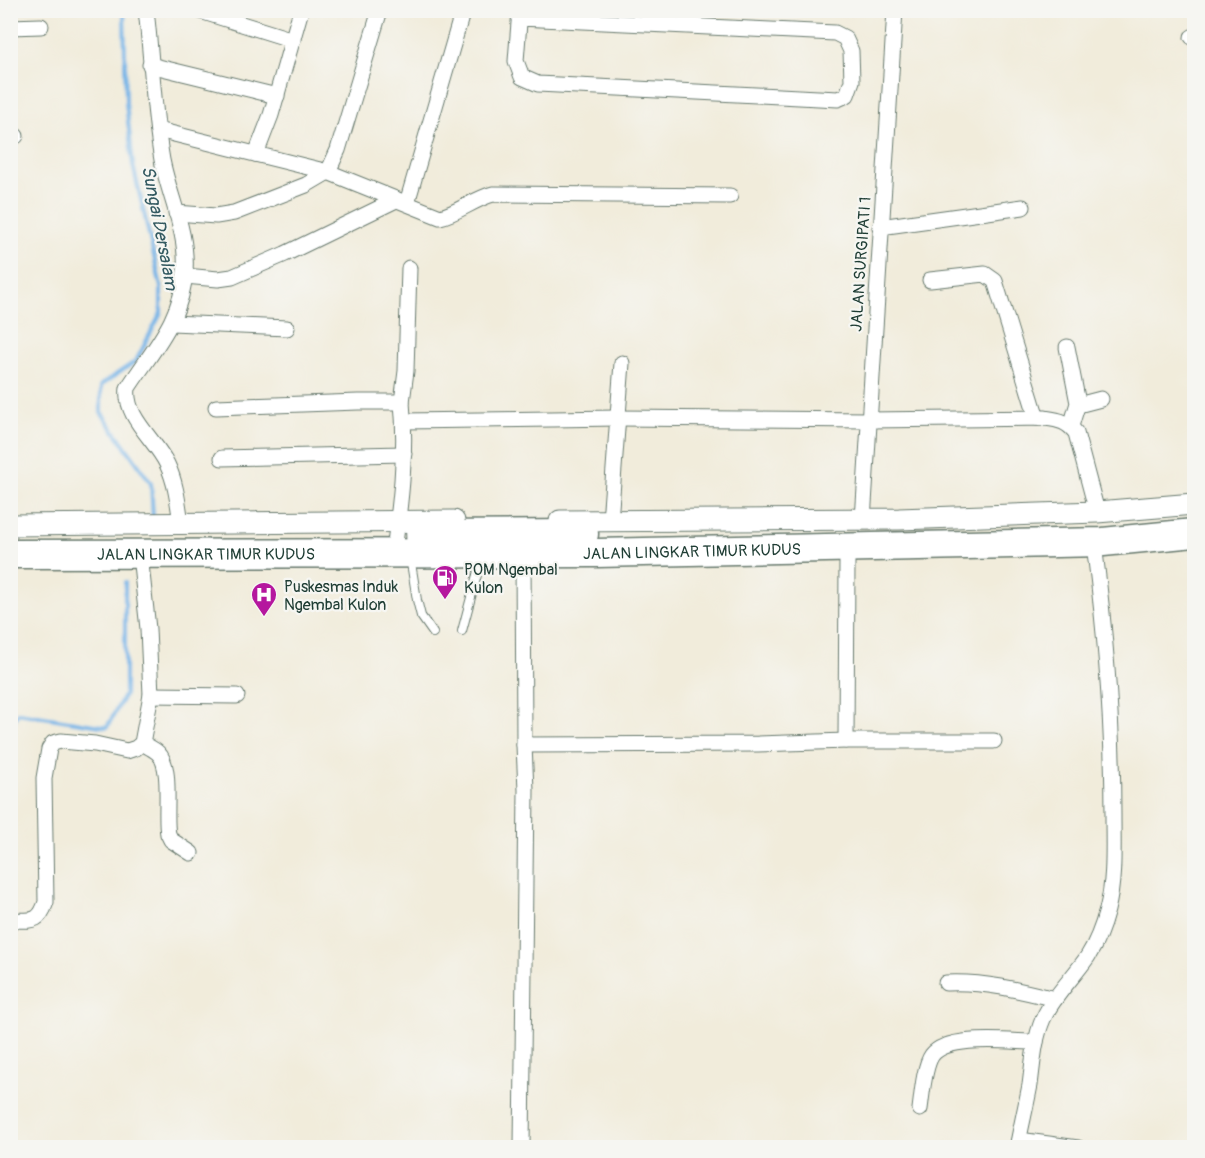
<svg xmlns="http://www.w3.org/2000/svg" width="1205" height="1158" font-family="Pangolin,sans-serif">
	<style>
		.lines { fill: none; stroke-linecap: round; stroke-linejoin: round }
		.stream { stroke: #73b3e7; stroke-width: 4 }
		.lane-casing { stroke: #687a6e; stroke-width: 10 }
		.street-casing { stroke: #687a6e; stroke-width: 17 }
		.secondary-casing { stroke: #687a6e; stroke-width: 23 }
		.highway-casing { stroke: #687a6e; stroke-width: 31 }
		.lane { stroke: #fff; stroke-width: 8 }
		.street { stroke: #fff; stroke-width: 15 }
		.secondary { stroke: #fff; stroke-width: 21 }
		.highway { stroke: #fff; stroke-width: 28 }
		.labels { text-anchor: middle; stroke-width: 4.5; stroke-linejoin: round; paint-order: stroke }
		.street-label { font-size: 16px; fill: #1f3d34; stroke: #f6f6f2 }
		.poi-label { font-size: 16px; fill: #1f3d34; stroke: #f6f6f2; text-anchor: start }
		.water-label { font-size: 18px; font-style: italic; fill: #345a61; stroke: #f6f6f2 }
	</style>
	<rect width="100%" height="100%" fill="#f6f6f2"/>
	<filter id="ink" filterUnits="userSpaceOnUse"><feTurbulence type="fractalNoise" baseFrequency=".0167" numOctaves="2"/><feDisplacementMap in="SourceGraphic" scale="12" xChannelSelector="R" yChannelSelector="G"/><feConvolveMatrix kernelMatrix="1 2 1 2 8 2 1 2 1" color-interpolation-filters="sRGB"/></filter>
	<filter id="wash" filterUnits="userSpaceOnUse"><feTurbulence type="fractalNoise" baseFrequency=".008" numOctaves="4" result="noise"/><feDisplacementMap in="SourceGraphic" scale="24" xChannelSelector="R" yChannelSelector="G"/><feGaussianBlur stdDeviation="1.35" result="paint"/><feColorMatrix in="noise" values="0 0 0 0 0 0 0 0 0 0 0 0 0 0 0 0 0 1.4 0 .05"/><feComposite in="paint" operator="in"/></filter>
	<g filter="url(#wash)">
		<rect width="100%" height="100%" fill="#f1ecdb"/>
		<g class="lines">
			<g class="stream">
				<path d="M 124,10 L 126,103 L 133,165 L 161,287 L 161,313 L 136,361 L 101,385 L 101,412 L 151,483 L 153,518"/>
				<path d="M 10,725 L 18,713 L 107,727 L 125,694 L 125,582"/>
			</g>
		</g>
	</g>
	<g filter="url(#ink)">
		<g class="lines">
			<defs>
				<g id="lane">
					<path d="M 410,522 L 411,563 L 417,600 L 421,616 L 433,633"/>
					<path d="M 462,631 L 481,560"/>
				</g>
				<g id="street">
					<path d="M 146,10 C 152,60 153,110 162,160 C 169,196 188,233 185,271 C 182,320 153,349 128,388 C 124,417 155,439 167,464 C 176,483 178,503 181,523"/>
					<path d="M 197,10 L 293,40"/>
					<path d="M 520,18 L 835,33 L 845,38 L 851,51 L 852,81 L 847,95 L 838,99 L 538,84 L 522,77 L 516,61 L 520,10"/>
					<path d="M 10,27 L 41,26"/>
					<path d="M 1192,37 L 1194,36"/>
					<path d="M 150,65 L 277,96"/>
					<path d="M 158,130 L 328,172 L 440,217 C 458,213 474,199 493,194 L 730,196"/>
					<path d="M 10,136 L 16,136"/>
					<path d="M 256,154 L 271,115 L 301,10"/>
					<path d="M 407,203 L 463,10"/>
					<path d="M 176,213 L 216,216 L 234,213 L 306,185 L 328,172 L 338,150 L 380,10"/>
					<path d="M 880,227 L 1023,207"/>
					<path d="M 185,276 L 218,279 L 232,277 L 285,254 L 396,200"/>
					<path d="M 930,280 L 985,274 L 995,281 L 1037,418"/>
					<path d="M 172,323 L 287,328"/>
					<path d="M 1067,347 L 1078,403 L 1071,426"/>
					<path d="M 402,402 L 406,371 L 409,268"/>
					<path d="M 1078,405 L 1101,399"/>
					<path d="M 216,407 L 358,402 L 402,402 C 407,455 400,506 393,558"/>
					<path d="M 404,421 L 618,418 L 868,420 L 1045,418 C 1059,420 1067,421 1076,433 L 1097,512"/>
					<path d="M 222,458 L 404,454"/>
					<path d="M 863,520 L 895,10"/>
					<path d="M 610,521 L 622,363"/>
					<path d="M 523,554 L 524,745 L 758,744 L 846,741"/>
					<path d="M 847,561 L 846,741 L 994,741"/>
					<path d="M 151,695 L 237,696"/>
					<path d="M 142,743 C 147,746 154,749 158,753 C 173,767 164,814 168,834 L 171,840 L 191,853"/>
					<path d="M 10,920 C 31,920 39,924 46,902 L 44,778 L 49,749 L 53,743 L 61,741 L 95,744 L 127,751 L 136,748 L 142,743 L 151,695 L 148,629 L 141,564"/>
					<path d="M 946,983 C 983,981 1019,990 1055,999"/>
					<path d="M 920,1109 C 922,1095 924,1066 932,1055 C 948,1034 1011,1042 1036,1042"/>
					<path d="M 1019,1140 L 1078,1148"/>
					<path d="M 522,1148 L 526,790 L 524,745"/>
					<path d="M 1017,1148 C 1021,1127 1026,1106 1030,1085 C 1033,1063 1034,1040 1043,1019 C 1054,995 1074,977 1088,956 C 1097,942 1103,925 1107,910 C 1115,879 1113,846 1113,815 C 1113,727 1106,639 1095,552"/>
				</g>
				<g id="secondary">
					<path d="M 560,521 L 899,519 L 1097,512 L 1194,504"/>
					<path d="M 10,525 L 454,521"/>
				</g>
				<g id="highway">
					<path d="M 427,535 L 584,534"/>
					<path id="s1" d="M 10,554 L 597,553 L 1103,542 L 1194,533"/>
				</g>
			</defs>
			<use href="#lane" class="lane-casing"/>
			<use href="#street" class="street-casing"/>
			<use href="#secondary" class="secondary-casing"/>
			<use href="#highway" class="highway-casing"/>
			<use href="#lane" class="lane"/>
			<use href="#street" class="street"/>
			<use href="#secondary" class="secondary"/>
			<use href="#highway" class="highway"/>
		</g>
	</g>
	<defs>
		<symbol id="fuel-pin" viewBox="-11 -11 22 30"><path d="M0 17L-7.5 6A9.5 9.5 0 1 1 7.5 6Z" fill="#b5179e" stroke="#f6f6f2"/><path d="M-5.5-6h7V0h2V4h1.3V-2.5L3-4.5l.8-.8L6-3V5H2.5V1h-1V6h-7ZM-4.2-4.7v3.2H.2V-4.7Z" fill="#fff"/></symbol>
		<symbol id="hospital-pin" viewBox="-11 -11 22 30"><path d="M0 17L-7.5 6A9.5 9.5 0 1 1 7.5 6Z" fill="#b5179e" stroke="#f6f6f2"/><path d="M-5-5h3v3.5h4V-5h3V5h-3V1.5h-4V5h-3Z" fill="#fff"/></symbol>
	</defs>
	<g fill-rule="evenodd">
		<use href="#fuel-pin" x="430" y="563" width="30" height="40"/>
		<use href="#hospital-pin" x="249" y="580" width="30" height="40"/>
	</g>
	<g class="labels">
		<g class="street-label">
			<text transform="translate(860 264) rotate(-86)" y="6">JALAN SURGIPATI 1</text>
			<text dy="6" stroke="none"><textPath href="#s1" startOffset="682">JALAN LINGKAR TIMUR KUDUS</textPath></text>
			<text dy="6" stroke="none"><textPath href="#s1" startOffset="196">JALAN LINGKAR TIMUR KUDUS</textPath></text>
		</g>
		<g class="poi-label">
			<text x="464" y="575">POM Ngembal<tspan x="464" dy="18">Kulon</tspan></text>
			<text x="284" y="592">Puskesmas Induk<tspan x="284" dy="18">Ngembal Kulon</tspan></text>
		</g>
		<g class="water-label">
			<text transform="translate(160 228) rotate(79)" y="6">Sungai Dersalam</text>
		</g>
	</g>
	<rect width="1205" height="1158" fill="none" stroke="#f6f6f2" stroke-width="36"/>
</svg>
